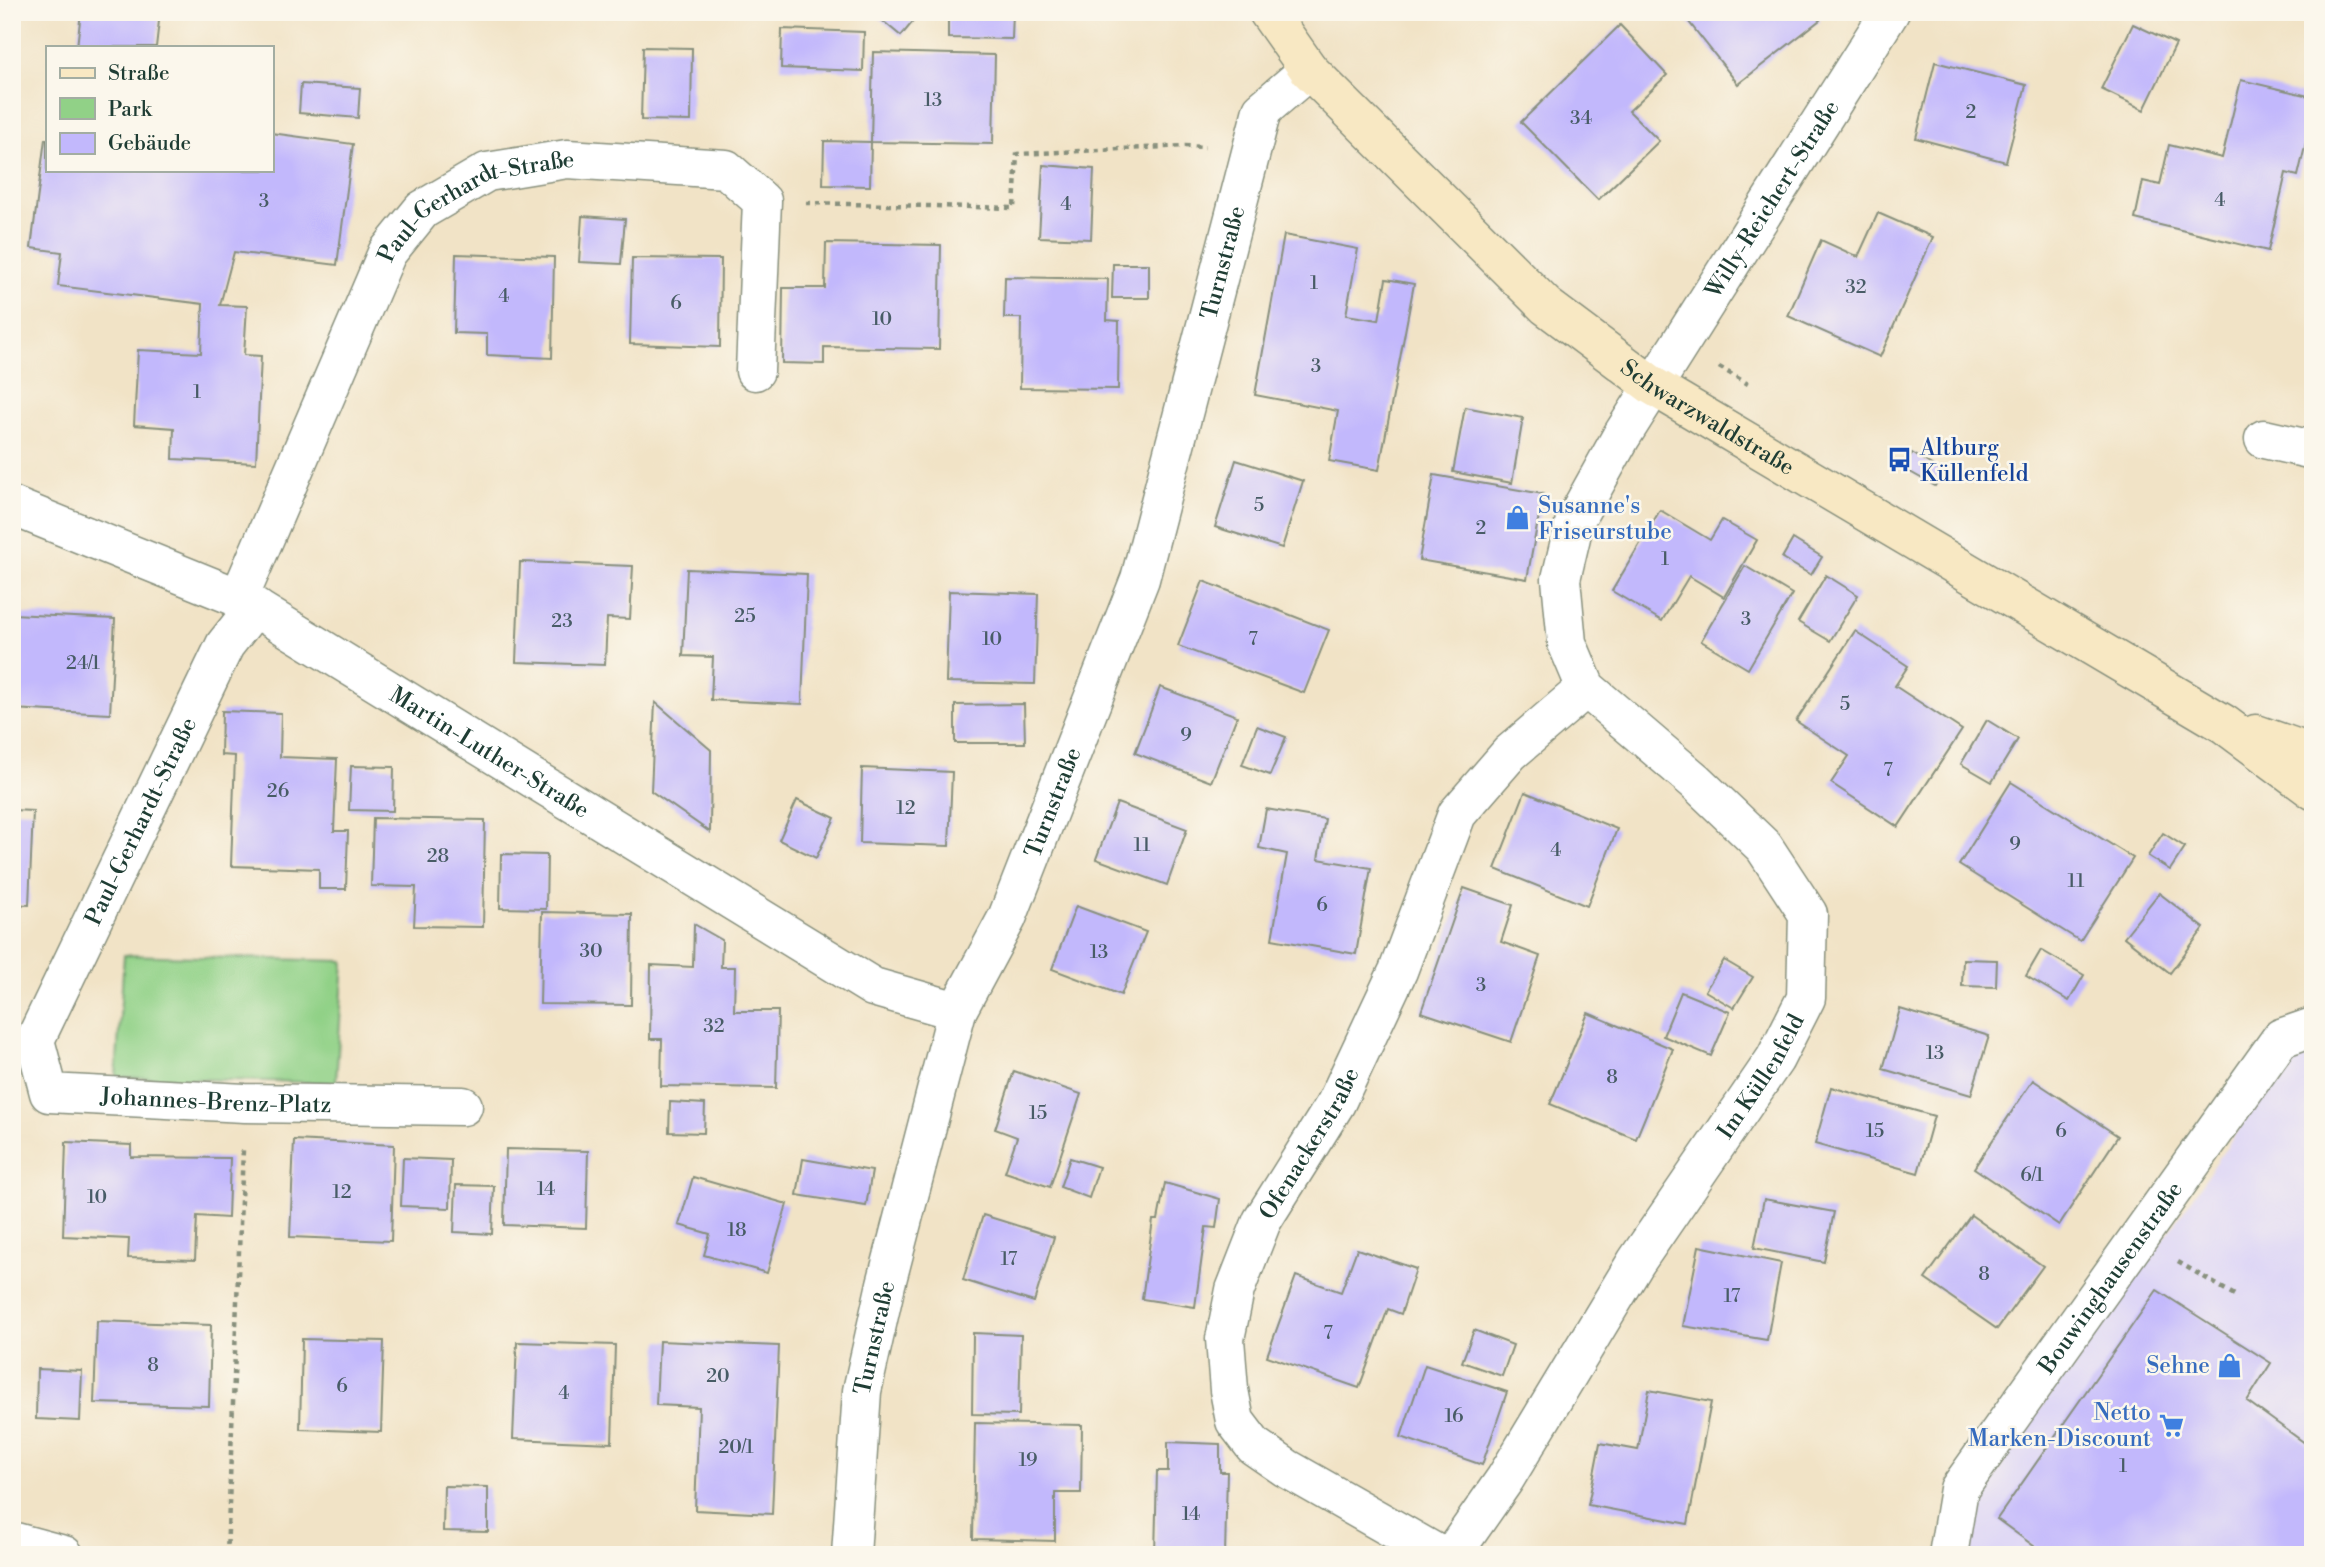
<svg xmlns="http://www.w3.org/2000/svg" width="2325" height="1567" font-family="'Libre Bodoni',serif">
	<style>
		.built { fill: #ddd5f6 }
		.green { fill: #91d187; stroke: #58875e; stroke-width: 2 }
		.building { fill: #c2b8fc }
		.lines { fill: none; stroke-linecap: round; stroke-linejoin: round }
		.street-casing { stroke: #88907d; stroke-width: 41 }
		.secondary-casing { stroke: #88907d; stroke-width: 41 }
		.path { stroke: #88907d; stroke-width: 4.5; stroke-dasharray: 5 5; stroke-linecap: butt }
		.street { stroke: #fff; stroke-width: 38 }
		.secondary { stroke: #f8e8c3; stroke-width: 38 }
		.labels { text-anchor: middle; stroke-width: 5; stroke-linejoin: round; paint-order: stroke }
		.number-label { font-size: 19px; fill: #485c66 }
		.street-label { font-size: 23px; fill: #1f3d34; stroke: #fbf7ec }
		.transit-label { font-size: 23px; fill: #164399; stroke: #fbf7ec; text-anchor: start }
		.shop-label { font-size: 23px; fill: #366cbe; stroke: #fbf7ec; text-anchor: end }
	</style>
	<rect width="100%" height="100%" fill="#fbf7ec"/>
	<filter id="ink" filterUnits="userSpaceOnUse"><feTurbulence type="fractalNoise" baseFrequency=".0143" numOctaves="2"/><feDisplacementMap in="SourceGraphic" scale="14" xChannelSelector="R" yChannelSelector="G"/><feConvolveMatrix kernelMatrix="1 2 1 2 8 2 1 2 1" color-interpolation-filters="sRGB"/></filter>
	<filter id="wash" filterUnits="userSpaceOnUse"><feTurbulence type="fractalNoise" baseFrequency=".00686" numOctaves="4" result="noise"/><feDisplacementMap in="SourceGraphic" scale="28" xChannelSelector="R" yChannelSelector="G"/><feGaussianBlur stdDeviation="1.57" result="paint"/><feColorMatrix in="noise" values="0 0 0 0 0 0 0 0 0 0 0 0 0 0 0 0 0 1.4 0 .05"/><feComposite in="paint" operator="in"/></filter>
	<g filter="url(#wash)">
		<rect width="100%" height="100%" fill="#f1e3c6"/>
		<path class="built" d="M 2313,1042 L 2313,1555 L 1962,1555 L 1969,1528 L 2011,1448 L 2172,1228 L 2285,1060 L 2307,1044 Z"/>
		<path class="green" d="M 124,955 L 344,961 L 336,1083 L 116,1077 Z"/>
		<g id="blocks">
			<g class="building">
				<path d="M 81,12 L 160,12 L 156,47 L 77,47 Z"/>
				<path d="M 872,12 L 921,12 L 901,36 Z"/>
				<path d="M 948,12 L 1013,12 L 1012,39 L 948,38 Z"/>
				<path d="M 1681,12 L 1814,12 L 1820,20 L 1738,84 Z"/>
				<path d="M 2133,24 L 2176,44 L 2144,110 L 2101,89 Z"/>
				<path d="M 1620,25 L 1667,75 L 1629,111 L 1659,141 L 1598,200 L 1521,122 Z"/>
				<path d="M 782,29 L 864,32 L 863,71 L 781,68 Z"/>
				<path d="M 643,47 L 692,48 L 691,121 L 641,120 Z"/>
				<path d="M 873,52 L 995,55 L 993,144 L 871,142 Z"/>
				<path d="M 1935,62 L 2026,85 L 2006,162 L 1916,138 Z"/>
				<path d="M 2241,80 L 2313,97 L 2313,113 L 2298,176 L 2286,173 L 2268,251 L 2135,219 L 2143,181 L 2160,185 L 2169,145 L 2222,158 Z"/>
				<path d="M 301,84 L 360,88 L 358,118 L 299,113 Z"/>
				<path d="M 271,133 L 353,144 L 337,265 L 234,252 L 220,305 L 247,306 L 244,355 L 261,356 L 256,463 L 173,459 L 174,428 L 134,425 L 138,350 L 201,353 L 203,304 L 58,286 L 62,252 L 31,248 L 45,139 L 47,139 L 47,170 L 271,170 Z"/>
				<path d="M 824,141 L 871,142 L 870,186 L 823,185 Z"/>
				<path d="M 1043,165 L 1094,169 L 1091,239 L 1039,237 Z"/>
				<path d="M 1878,213 L 1933,237 L 1880,357 L 1788,316 L 1821,240 L 1858,257 Z"/>
				<path d="M 582,216 L 625,219 L 621,264 L 579,262 Z"/>
				<path d="M 1284,235 L 1358,249 L 1346,315 L 1379,320 L 1386,279 L 1414,284 L 1379,470 L 1329,461 L 1338,411 L 1255,395 Z"/>
				<path d="M 826,243 L 941,245 L 939,349 L 824,347 L 824,364 L 782,363 L 783,288 L 825,288 Z"/>
				<path d="M 456,254 L 554,257 L 552,358 L 487,355 L 487,334 L 454,333 Z"/>
				<path d="M 632,258 L 721,259 L 720,347 L 630,344 Z"/>
				<path d="M 1113,264 L 1149,264 L 1149,298 L 1112,298 Z"/>
				<path d="M 1005,277 L 1108,279 L 1107,320 L 1119,321 L 1118,389 L 1020,388 L 1021,318 L 1004,318 Z"/>
				<path d="M 1465,407 L 1523,418 L 1512,483 L 1453,472 Z"/>
				<path d="M 1912,453 L 1943,472 L 1935,486 L 1903,468 Z"/>
				<path d="M 1236,460 L 1303,481 L 1282,548 L 1215,527 Z"/>
				<path d="M 1434,475 L 1543,494 L 1527,579 L 1419,560 Z"/>
				<path d="M 1660,510 L 1710,540 L 1722,520 L 1757,540 L 1724,597 L 1689,576 L 1662,621 L 1612,591 Z"/>
				<path d="M 1793,539 L 1822,557 L 1811,575 L 1782,558 Z"/>
				<path d="M 520,562 L 633,566 L 630,619 L 607,618 L 605,665 L 516,662 Z"/>
				<path d="M 1745,566 L 1792,594 L 1748,669 L 1701,641 Z"/>
				<path d="M 687,569 L 807,574 L 802,704 L 711,700 L 713,657 L 683,656 Z"/>
				<path d="M 1826,575 L 1858,595 L 1830,641 L 1798,622 Z"/>
				<path d="M 1203,581 L 1329,630 L 1304,693 L 1178,646 Z"/>
				<path d="M 949,591 L 1038,594 L 1035,684 L 946,682 Z"/>
				<path d="M 12,614 L 115,619 L 110,714 L 12,709 Z"/>
				<path d="M 1855,631 L 1908,666 L 1895,686 L 1962,730 L 1898,827 L 1831,783 L 1849,756 L 1796,721 Z"/>
				<path d="M 1160,687 L 1237,716 L 1211,782 L 1135,753 Z"/>
				<path d="M 655,702 L 711,750 L 710,832 L 651,791 Z"/>
				<path d="M 1024,704 L 1025,743 L 955,743 L 955,705 Z"/>
				<path d="M 222,711 L 281,713 L 280,757 L 337,759 L 334,831 L 348,831 L 346,889 L 319,889 L 319,869 L 231,866 L 235,756 L 221,755 Z"/>
				<path d="M 1987,720 L 2018,739 L 1992,782 L 1961,764 Z"/>
				<path d="M 1257,726 L 1286,737 L 1270,775 L 1242,765 Z"/>
				<path d="M 351,766 L 394,767 L 393,811 L 349,810 Z"/>
				<path d="M 862,768 L 952,772 L 949,846 L 860,843 Z"/>
				<path d="M 2011,782 L 2133,858 L 2080,941 L 1959,865 Z"/>
				<path d="M 1525,792 L 1617,829 L 1587,906 L 1495,869 Z"/>
				<path d="M 797,800 L 835,818 L 816,858 L 779,840 Z"/>
				<path d="M 1117,803 L 1187,829 L 1167,885 L 1096,859 Z"/>
				<path d="M 1266,809 L 1325,819 L 1318,859 L 1371,868 L 1356,954 L 1272,939 L 1287,854 L 1259,848 Z"/>
				<path d="M 12,810 L 33,811 L 29,905 L 12,904 Z"/>
				<path d="M 373,818 L 485,820 L 483,927 L 414,926 L 416,887 L 371,886 Z"/>
				<path d="M 2163,833 L 2185,847 L 2170,870 L 2148,856 Z"/>
				<path d="M 501,854 L 547,855 L 546,909 L 500,908 Z"/>
				<path d="M 1464,888 L 1513,905 L 1501,942 L 1540,956 L 1511,1042 L 1421,1012 Z"/>
				<path d="M 2159,893 L 2204,928 L 2170,973 L 2124,937 Z"/>
				<path d="M 1076,906 L 1146,932 L 1121,995 L 1052,969 Z"/>
				<path d="M 542,912 L 632,914 L 631,1005 L 540,1004 Z"/>
				<path d="M 694,924 L 722,940 L 721,967 L 735,967 L 734,1011 L 778,1011 L 776,1088 L 661,1086 L 662,1039 L 650,1039 L 651,965 L 693,967 Z"/>
				<path d="M 2041,950 L 2084,975 L 2069,1001 L 2026,976 Z"/>
				<path d="M 1963,959 L 1997,960 L 1996,987 L 1962,986 Z"/>
				<path d="M 1724,960 L 1753,977 L 1734,1008 L 1705,991 Z"/>
				<path d="M 1681,992 L 1730,1012 L 1711,1056 L 1663,1036 Z"/>
				<path d="M 1900,1009 L 1989,1036 L 1971,1095 L 1883,1069 Z"/>
				<path d="M 1588,1013 L 1673,1049 L 1636,1139 L 1550,1104 Z"/>
				<path d="M 1014,1071 L 1081,1094 L 1050,1187 L 1005,1172 L 1017,1137 L 995,1129 Z"/>
				<path d="M 2033,1080 L 2118,1136 L 2059,1225 L 1974,1168 Z"/>
				<path d="M 1831,1087 L 1934,1116 L 1918,1173 L 1815,1144 Z"/>
				<path d="M 670,1102 L 705,1104 L 704,1133 L 669,1132 Z"/>
				<path d="M 294,1140 L 394,1145 L 391,1241 L 290,1237 Z"/>
				<path d="M 66,1142 L 131,1145 L 131,1157 L 230,1158 L 228,1218 L 197,1216 L 195,1260 L 128,1258 L 129,1239 L 63,1236 Z"/>
				<path d="M 506,1149 L 588,1151 L 586,1228 L 504,1225 Z"/>
				<path d="M 403,1158 L 451,1160 L 450,1208 L 401,1206 Z"/>
				<path d="M 1070,1158 L 1099,1167 L 1089,1198 L 1060,1187 Z"/>
				<path d="M 803,1159 L 872,1171 L 866,1206 L 797,1195 Z"/>
				<path d="M 693,1177 L 787,1204 L 767,1273 L 704,1255 L 710,1234 L 679,1225 Z"/>
				<path d="M 1165,1183 L 1220,1199 L 1216,1228 L 1206,1227 L 1195,1307 L 1142,1299 L 1153,1220 L 1158,1220 Z"/>
				<path d="M 456,1185 L 494,1186 L 492,1234 L 454,1232 Z"/>
				<path d="M 1764,1199 L 1834,1212 L 1824,1262 L 1754,1248 Z"/>
				<path d="M 983,1215 L 1054,1237 L 1034,1302 L 963,1280 Z"/>
				<path d="M 1971,1215 L 2043,1266 L 1997,1329 L 1925,1279 Z"/>
				<path d="M 1699,1246 L 1781,1263 L 1767,1340 L 1683,1326 Z"/>
				<path d="M 1357,1249 L 1416,1269 L 1401,1314 L 1388,1309 L 1359,1388 L 1267,1356 L 1296,1276 L 1341,1292 Z"/>
				<path d="M 2157,1290 L 2271,1363 L 2247,1401 L 2313,1449 L 2313,1555 L 2046,1555 L 1997,1519 Z"/>
				<path d="M 97,1321 L 211,1325 L 209,1406 L 94,1403 Z"/>
				<path d="M 1474,1330 L 1513,1345 L 1502,1376 L 1462,1362 Z"/>
				<path d="M 973,1333 L 1021,1335 L 1019,1415 L 972,1414 Z"/>
				<path d="M 302,1339 L 384,1341 L 381,1432 L 300,1429 Z"/>
				<path d="M 659,1341 L 779,1346 L 772,1514 L 695,1510 L 699,1407 L 656,1405 Z"/>
				<path d="M 517,1342 L 615,1345 L 612,1443 L 513,1439 Z"/>
				<path d="M 1425,1365 L 1507,1392 L 1482,1465 L 1401,1437 Z"/>
				<path d="M 37,1369 L 82,1371 L 80,1421 L 36,1419 Z"/>
				<path d="M 1649,1390 L 1711,1402 L 1688,1524 L 1588,1505 L 1600,1443 L 1638,1450 Z"/>
				<path d="M 975,1423 L 1082,1425 L 1081,1493 L 1055,1493 L 1055,1541 L 973,1539 Z"/>
				<path d="M 1168,1442 L 1220,1444 L 1220,1472 L 1227,1472 L 1225,1555 L 1155,1555 L 1157,1471 L 1168,1471 Z"/>
				<path d="M 444,1486 L 488,1487 L 488,1532 L 443,1531 Z"/>
			</g>
		</g>
	</g>
	<g filter="url(#ink)">
		<use href="#blocks" fill-opacity="0" stroke="#88907d" stroke-width="2"/>
		<g class="lines">
			<defs>
				<g id="street">
					<path d="M 2264,439 L 2313,450"/>
					<path id="s1" d="M 12,506 L 239,598 L 873,987 L 957,1011"/>
					<path id="s2" d="M 239,598 L 387,253 L 422,210 L 487,172 L 567,159 L 726,169 L 762,201 L 755,371"/>
					<path id="s3" d="M 35,1040 L 225,645 L 255,607"/>
					<path id="s4" d="M 35,1040 L 49,1093 L 245,1103 L 463,1106"/>
					<path d="M 12,1541 L 64,1555"/>
					<path id="s5" d="M 851,1555 L 862,1391 L 886,1284 L 957,1011 L 1007,918 L 1140,579 L 1262,110 L 1309,70"/>
					<path id="s6" d="M 1439,1555 L 1286,1468 L 1254,1446 L 1235,1421 L 1229,1390 L 1225,1339 L 1235,1290 L 1262,1221 L 1336,1103 L 1398,971 L 1457,814 L 1510,753 L 1586,688"/>
					<path id="s7" d="M 1452,1555 L 1505,1479 L 1636,1262 L 1775,1059 L 1806,998 L 1808,914 L 1764,847 L 1695,781 L 1586,688 L 1567,643 L 1561,579 L 1575,520 L 1621,437 L 1890,12"/>
					<path id="s8" d="M 1948,1555 L 1959,1489 L 2281,1038 L 2313,1027"/>
				</g>
				<g id="secondary">
					<path id="s9" d="M 1268,12 L 1309,70 L 1546,306 L 1653,386 L 2224,724 L 2313,790"/>
					<path d="M 2256,734 L 2313,754"/>
				</g>
			</defs>
			<use href="#street" class="street-casing"/>
			<use href="#secondary" class="secondary-casing"/>
			<g class="path">
				<path d="M 806,203 L 1014,208 L 1017,154 L 1185,146 L 1205,147"/>
				<path d="M 1719,367 L 1748,384"/>
				<path d="M 2178,1262 L 2238,1297"/>
				<path d="M 227,1555 L 243,1149"/>
			</g>
			<use href="#street" class="street"/>
			<use href="#secondary" class="secondary"/>
		</g>
	</g>
	<defs>
		<symbol id="bus-bare" viewBox="-9 -9 18 18"><path d="M-5-6H5V4H4V6H2V4H-2V6H-4V4H-5ZM-3.5-4V0h7V-4ZM-3.5 1.2v1.5H-2V1.2ZM2 1.2v1.5H3.5V1.2Z" fill="#1a4fb4" stroke="#fbf7ec" stroke-width="2.5" paint-order="stroke"/></symbol>
		<symbol id="shop-bare" viewBox="-9 -9 18 18"><path d="M-5-2.5h2.3a2.7 3.5 0 0 1 5.4 0H5L5.5 6h-11ZM-1.5-2.5h3a1.5 2.3 0 0 0-3 0Z" fill="#3f7fe0" stroke="#fbf7ec" stroke-width="2.5" paint-order="stroke"/></symbol>
		<symbol id="supermarket-bare" viewBox="-9 -9 18 18"><path d="M-6-5.5h2.5l.6 2H6L4.5 2H-2.5L-4.4-4H-6ZM-1.5 3.2a1.3 1.3 0 1 0 .1 0ZM3 3.2a1.3 1.3 0 1 0 .1 0Z" fill="#3f7fe0" stroke="#fbf7ec" stroke-width="2.5" paint-order="stroke"/></symbol>
	</defs>
	<g fill-rule="evenodd">
		<use href="#bus-bare" x="1882" y="442" width="35" height="35"/>
		<use href="#shop-bare" x="1500" y="500" width="35" height="35"/>
		<use href="#shop-bare" x="2212" y="1348" width="35" height="35"/>
		<use href="#supermarket-bare" x="2154" y="1408" width="35" height="35"/>
	</g>
	<g class="labels">
		<g class="number-label">
			<text x="933" y="106">13</text>
			<text x="1971" y="118">2</text>
			<text x="1581" y="124">34</text>
			<text x="2220" y="206">4</text>
			<text x="264" y="207">3</text>
			<text x="1066" y="210">4</text>
			<text x="1314" y="289">1</text>
			<text x="1856" y="293">32</text>
			<text x="504" y="302">4</text>
			<text x="676" y="309">6</text>
			<text x="882" y="325">10</text>
			<text x="1316" y="372">3</text>
			<text x="197" y="398">1</text>
			<text x="1259" y="511">5</text>
			<text x="1481" y="534">2</text>
			<text x="1665" y="565">1</text>
			<text x="745" y="622">25</text>
			<text x="1746" y="625">3</text>
			<text x="562" y="627">23</text>
			<text x="992" y="645">10</text>
			<text x="1253" y="645">7</text>
			<text x="83" y="669">24/1</text>
			<text x="1845" y="710">5</text>
			<text x="1186" y="741">9</text>
			<text x="1888" y="776">7</text>
			<text x="278" y="797">26</text>
			<text x="906" y="814">12</text>
			<text x="2015" y="850">9</text>
			<text x="1142" y="851">11</text>
			<text x="1556" y="856">4</text>
			<text x="438" y="862">28</text>
			<text x="2076" y="887">11</text>
			<text x="1322" y="911">6</text>
			<text x="591" y="957">30</text>
			<text x="1099" y="958">13</text>
			<text x="1481" y="991">3</text>
			<text x="714" y="1032">32</text>
			<text x="1935" y="1059">13</text>
			<text x="1612" y="1083">8</text>
			<text x="1038" y="1119">15</text>
			<text x="1875" y="1137">15</text>
			<text x="2061" y="1137">6</text>
			<text x="2032" y="1181">6/1</text>
			<text x="546" y="1195">14</text>
			<text x="342" y="1198">12</text>
			<text x="97" y="1203">10</text>
			<text x="737" y="1236">18</text>
			<text x="1009" y="1265">17</text>
			<text x="1984" y="1280">8</text>
			<text x="1732" y="1302">17</text>
			<text x="1328" y="1339">7</text>
			<text x="153" y="1371">8</text>
			<text x="718" y="1382">20</text>
			<text x="342" y="1392">6</text>
			<text x="564" y="1399">4</text>
			<text x="1454" y="1422">16</text>
			<text x="736" y="1453">20/1</text>
			<text x="1028" y="1466">19</text>
			<text x="2123" y="1472">1</text>
			<text x="1191" y="1520">14</text>
		</g>
		<g class="street-label">
			<text dy="8" stroke="none"><textPath href="#s7" startOffset="1614">Willy-Reichert-Straße</textPath></text>
			<text dy="8" stroke="none"><textPath href="#s2" startOffset="481">Paul-Gerhardt-Straße</textPath></text>
			<text dy="8" stroke="none"><textPath href="#s5" startOffset="1353">Turnstraße</textPath></text>
			<text dy="8" stroke="none"><textPath href="#s9" startOffset="602">Schwarzwaldstraße</textPath></text>
			<text dy="8" stroke="none"><textPath href="#s1" startOffset="539">Martin-Luther-Straße</textPath></text>
			<text dy="8" stroke="none"><textPath href="#s5" startOffset="786">Turnstraße</textPath></text>
			<text dy="8" stroke="none"><textPath href="#s3" startOffset="243">Paul-Gerhardt-Straße</textPath></text>
			<text dy="8" stroke="none"><textPath href="#s7" startOffset="570">Im Küllenfeld</textPath></text>
			<text dy="8" stroke="none"><textPath href="#s4" startOffset="222">Johannes-Brenz-Platz</textPath></text>
			<text dy="8" stroke="none"><textPath href="#s6" startOffset="544">Ofenackerstraße</textPath></text>
			<text dy="8" stroke="none"><textPath href="#s8" startOffset="327">Bouwinghausenstraße</textPath></text>
			<text dy="8" stroke="none"><textPath href="#s5" startOffset="219">Turnstraße</textPath></text>
		</g>
		<g class="transit-label">
			<text x="1920" y="455">Altburg<tspan x="1920" dy="26">Küllenfeld</tspan></text>
		</g>
		<g class="shop-label">
			<text x="1538" y="513" text-anchor="start">Susanne's<tspan x="1538" dy="26">Friseurstube</tspan></text>
			<text x="2210" y="1373">Sehne</text>
			<text x="2151" y="1420">Netto<tspan x="2151" dy="26">Marken-Discount</tspan></text>
		</g>
	</g>
	<rect width="2325" height="1567" fill="none" stroke="#fbf7ec" stroke-width="42"/>
	<rect x="46" y="46" width="228" height="126" fill="#fbf7ec" stroke="#a3ada2" stroke-width="2"/>
	<rect x="60" y="68" width="35" height="10" fill="#f8e8c3" stroke="#a3ada2" stroke-width="2"/>
	<text x="108" y="80" font-size="21" fill="#1f3d34">Straße</text>
	<rect x="60" y="98" width="35" height="21" fill="#91d187" stroke="#a3ada2" stroke-width="2"/>
	<text x="108" y="116" font-size="21" fill="#1f3d34">Park</text>
	<rect x="60" y="133" width="35" height="21" fill="#c2b8fc" stroke="#a3ada2" stroke-width="2"/>
	<text x="108" y="150" font-size="21" fill="#1f3d34">Gebäude</text>
</svg>
